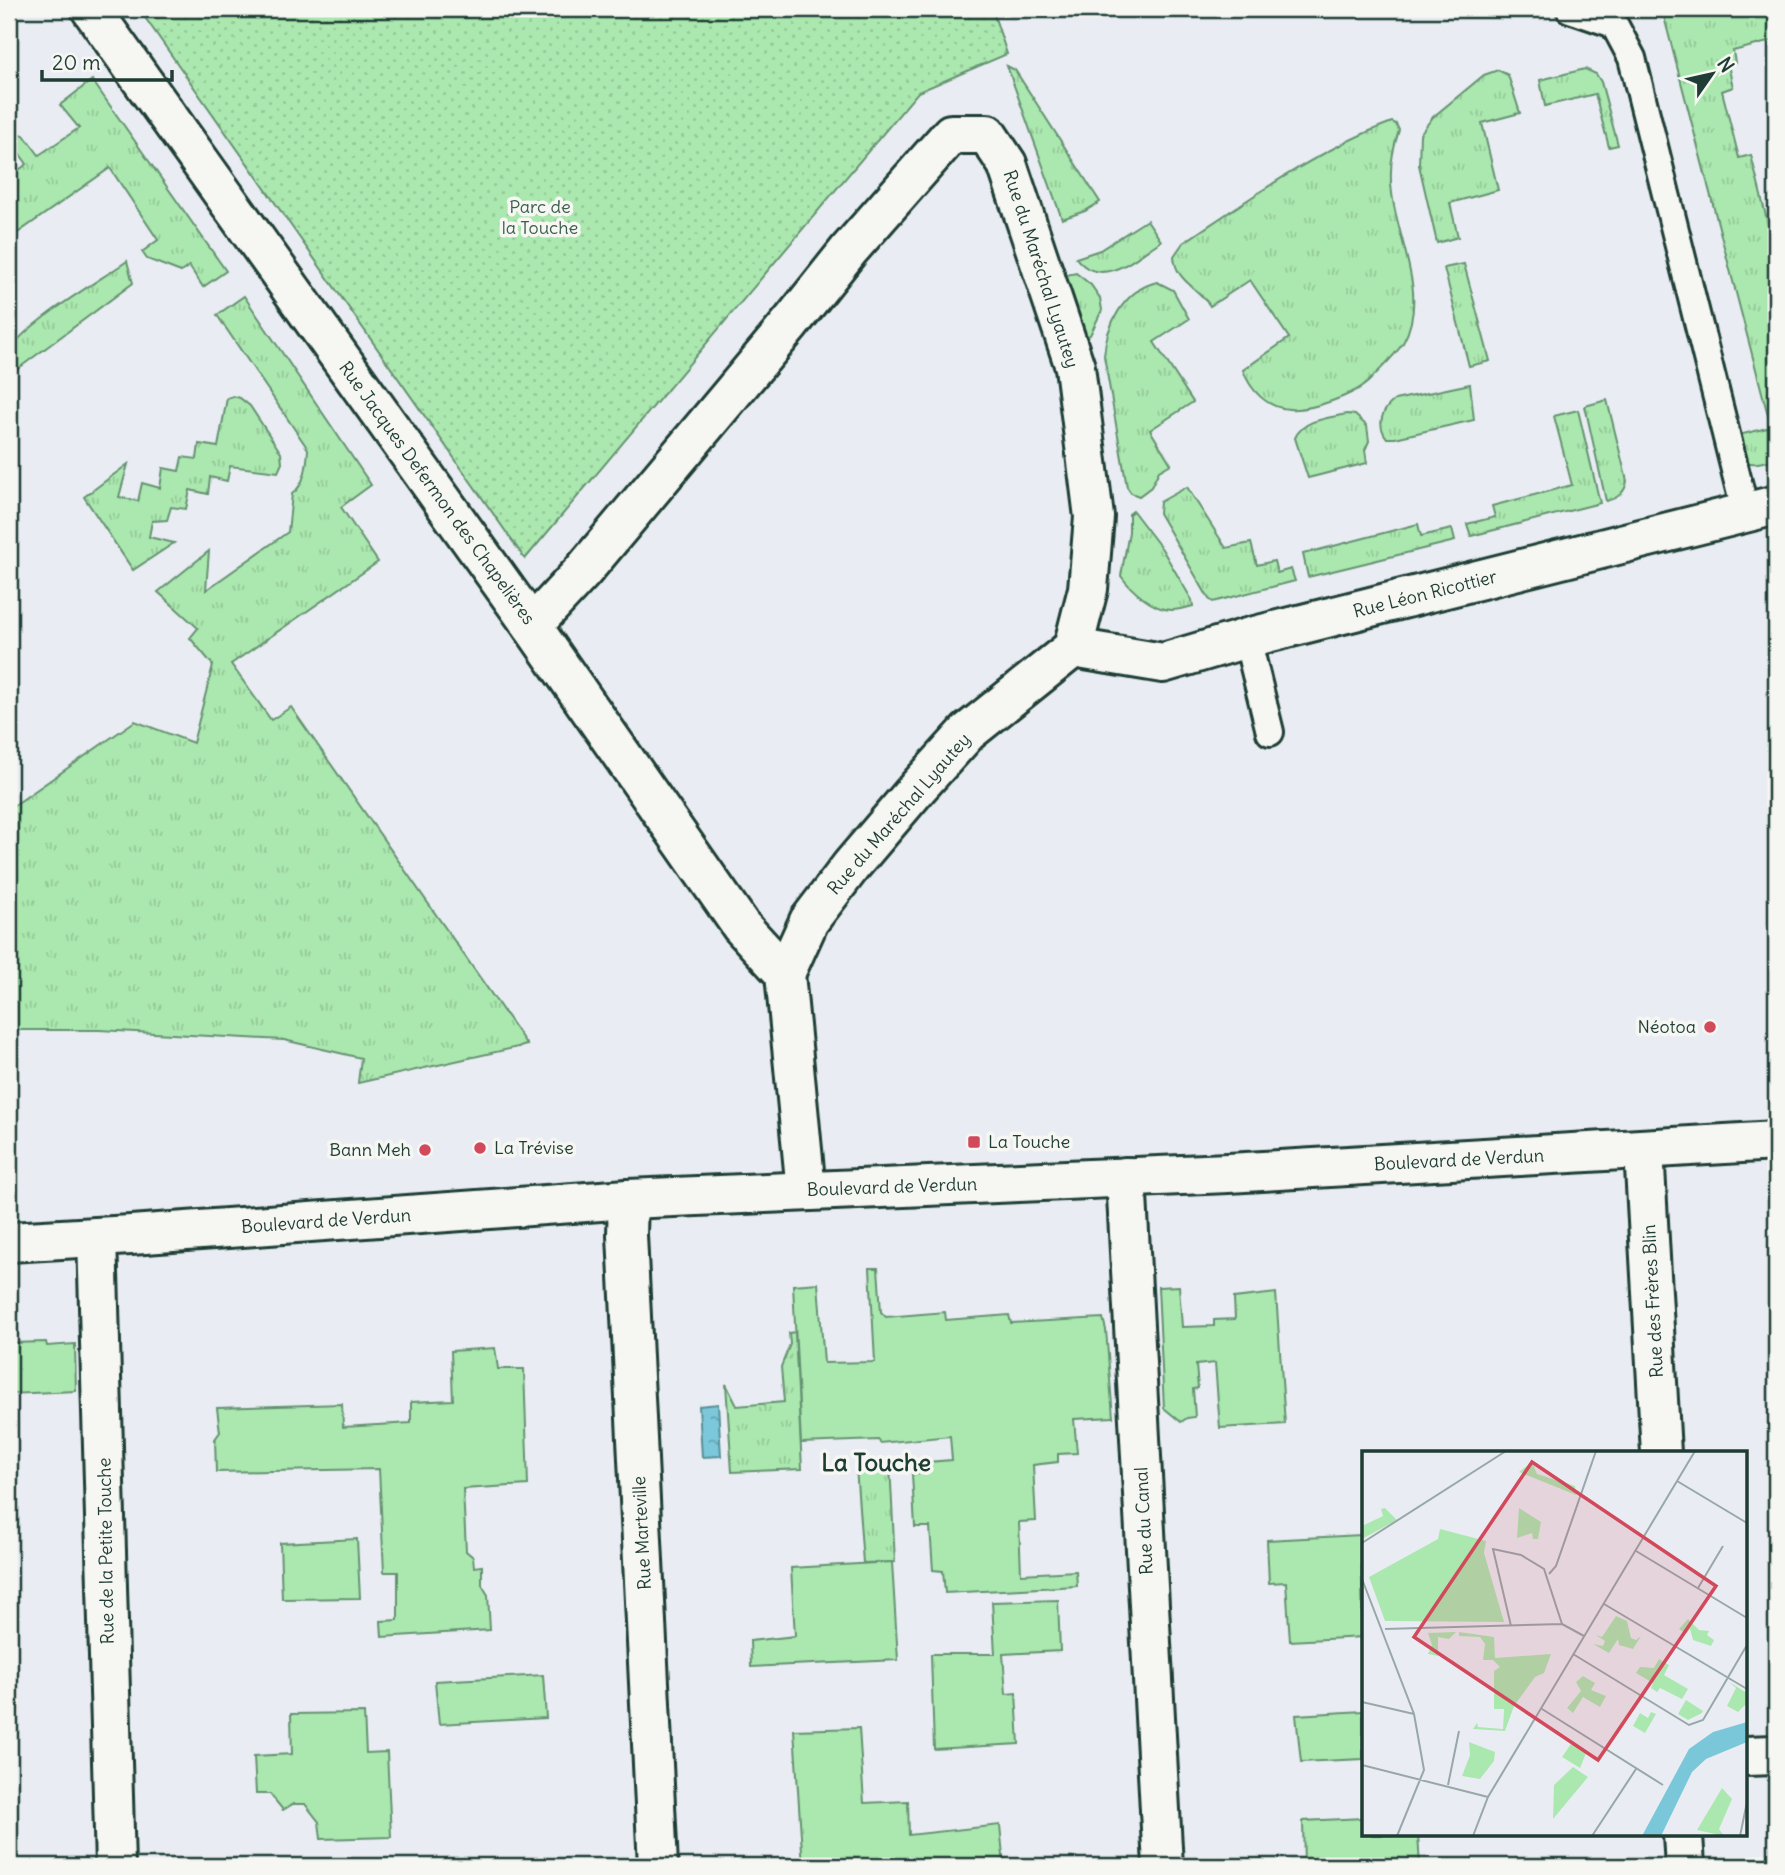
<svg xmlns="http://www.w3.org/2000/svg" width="1785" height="1875" font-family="Delius,sans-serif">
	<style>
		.grass { fill: url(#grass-tufts); stroke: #659272; stroke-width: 2 }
		.park { fill: url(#park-dots); stroke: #659272; stroke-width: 2 }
		.garden { fill: #abe8af; stroke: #659272; stroke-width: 2 }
		.water { fill: url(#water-ripples); stroke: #569098; stroke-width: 2 }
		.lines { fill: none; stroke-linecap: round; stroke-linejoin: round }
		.service-casing { stroke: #1f3d34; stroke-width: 32 }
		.minor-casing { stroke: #1f3d34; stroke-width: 44 }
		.secondary-casing { stroke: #1f3d34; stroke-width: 44 }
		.service { stroke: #f6f6f2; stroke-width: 26 }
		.minor { stroke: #f6f6f2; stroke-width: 38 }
		.secondary { stroke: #f6f6f2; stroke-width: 38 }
		.poi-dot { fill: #d1495b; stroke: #f6f6f2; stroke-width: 2.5 }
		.labels { text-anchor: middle; stroke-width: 7; stroke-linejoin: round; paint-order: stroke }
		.park-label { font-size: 18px; fill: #3b5f4d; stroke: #f6f6f2 }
		.street-label { font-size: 18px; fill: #1f3d34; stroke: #f6f6f2 }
		.poi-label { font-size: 18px; fill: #1f3d34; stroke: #f6f6f2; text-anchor: end }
		.district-label { font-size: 24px; font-weight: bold; fill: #1f3d34; stroke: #f6f6f2 }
		.inset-road { fill: none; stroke: #98a7a7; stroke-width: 2 }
		.view { fill: #d1495b; fill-opacity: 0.15; stroke: #d1495b; stroke-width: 3.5 }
		.inset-edge { fill: none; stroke: #1f3d34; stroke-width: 3.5 }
	</style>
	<defs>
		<pattern id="grass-tufts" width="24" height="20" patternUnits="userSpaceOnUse" patternTransform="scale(1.75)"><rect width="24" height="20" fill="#abe8af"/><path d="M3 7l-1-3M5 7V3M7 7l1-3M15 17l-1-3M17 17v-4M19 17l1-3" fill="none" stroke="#93c897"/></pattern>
		<pattern id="park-dots" width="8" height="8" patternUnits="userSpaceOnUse" patternTransform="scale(1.75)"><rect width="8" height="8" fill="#abe8af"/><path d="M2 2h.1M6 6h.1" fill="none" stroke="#93c897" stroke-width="1.8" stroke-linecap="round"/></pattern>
		<pattern id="water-ripples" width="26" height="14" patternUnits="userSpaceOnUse" patternTransform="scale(1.75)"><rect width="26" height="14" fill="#7bc7da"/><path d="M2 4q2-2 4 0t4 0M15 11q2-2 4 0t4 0" fill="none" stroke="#64a3b2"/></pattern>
	</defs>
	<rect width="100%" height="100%" fill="#e9edf3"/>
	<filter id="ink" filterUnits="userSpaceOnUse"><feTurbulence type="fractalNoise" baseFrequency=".0143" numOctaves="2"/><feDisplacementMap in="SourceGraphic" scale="14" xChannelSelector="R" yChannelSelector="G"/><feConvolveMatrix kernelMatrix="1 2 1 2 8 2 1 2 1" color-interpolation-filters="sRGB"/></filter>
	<g filter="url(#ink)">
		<g class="grass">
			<path d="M 1662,9 L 1776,9 L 1776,40 L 1733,51 L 1735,63 L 1728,65 L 1733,87 L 1722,91 L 1739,158 L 1751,155 L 1776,257 L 1776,459 C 1744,467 1744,466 1731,437 L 1771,427 Z"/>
			<path d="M 1007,66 L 1015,70 L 1100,202 L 1085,211 L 1062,219 Z"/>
			<path d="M 1585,69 L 1596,74 L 1601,82 L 1618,145 L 1609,147 L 1595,94 L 1545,106 L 1540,80 Z"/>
			<path d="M 1498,70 L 1508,75 L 1520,113 L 1482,123 L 1498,190 L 1450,203 L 1458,237 L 1437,243 L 1419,165 L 1420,134 L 1433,117 L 1484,75 Z"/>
			<path d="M 92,80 L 226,271 L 203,287 L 189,266 L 181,272 L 147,259 L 142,252 L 158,240 L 110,168 L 9,239 L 9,177 L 27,164 L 14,146 L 13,139 L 21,134 L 24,135 L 39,155 L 79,128 L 60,105 Z"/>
			<path d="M 1392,122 L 1396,124 L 1399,130 C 1395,143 1391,157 1391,171 C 1388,228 1433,289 1403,343 C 1395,356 1382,367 1371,379 C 1356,395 1311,411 1289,409 C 1267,408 1250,390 1243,370 L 1289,338 L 1250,280 L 1210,306 C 1198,287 1175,281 1174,256 L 1183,243 C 1249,199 1317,150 1392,122 Z"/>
			<path d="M 1147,220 L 1161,241 C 1136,257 1102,291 1076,258 L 1100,250 Z"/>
			<path d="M 127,261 L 133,283 L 15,371 C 10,365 7,359 10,351 C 21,326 102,279 127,261 Z"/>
			<path d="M 1464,264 L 1490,361 L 1469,366 L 1444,268 Z"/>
			<path d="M 1076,273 L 1091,285 L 1100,298 L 1102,310 L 1090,335 L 1082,339 L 1062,276 Z"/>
			<path d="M 1157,282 L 1173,290 L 1189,319 L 1154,342 L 1193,402 L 1150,430 L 1171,464 L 1159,471 L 1151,487 L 1139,496 L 1131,493 L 1127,487 L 1104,356 C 1106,325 1124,290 1157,282 Z"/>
			<path d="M 244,296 L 371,485 L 341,507 L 378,562 L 231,664 L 271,720 L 291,707 L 527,1045 L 358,1083 L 361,1058 L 284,1040 L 99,1030 L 9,1030 L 9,809 L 135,721 L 193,743 L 213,665 L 190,638 L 198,628 L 158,592 L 209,551 L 206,590 L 288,532 L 292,494 C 305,485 307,465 308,449 L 217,315 Z"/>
			<path d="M 1470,384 L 1474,420 L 1395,438 L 1387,438 C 1376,425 1382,409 1395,400 Z"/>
			<path d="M 233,396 L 240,398 L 250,406 L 281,453 L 282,463 L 278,472 L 230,466 L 227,481 L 210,477 L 208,494 L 190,490 L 186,509 L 171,507 L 167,520 L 152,521 L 149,537 L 174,543 L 133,570 L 84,497 L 128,464 L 119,497 L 138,501 L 142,483 L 160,488 L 163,468 L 179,471 L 182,457 L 197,459 L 199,444 L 218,447 L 227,398 Z"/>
			<path d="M 1607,400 L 1627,481 C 1625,493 1618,498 1606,501 L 1585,406 Z"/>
			<path d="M 1578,410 L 1600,503 L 1471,536 L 1467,524 L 1495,517 L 1492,506 L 1572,485 L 1554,416 Z"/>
			<path d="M 1347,414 L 1355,415 L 1367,426 L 1369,441 L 1365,450 L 1367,463 L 1308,478 L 1295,438 C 1303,419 1329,418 1347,414 Z"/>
			<path d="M 1187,487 L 1226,548 L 1251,543 L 1257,565 L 1274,561 L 1277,573 L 1291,569 L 1295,581 L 1213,602 L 1209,599 L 1159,513 L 1160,502 Z"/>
			<path d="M 1133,511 L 1162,549 L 1192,600 L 1193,606 C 1186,608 1178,610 1171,610 C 1153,610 1131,590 1121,576 L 1129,532 L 1129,514 Z"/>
			<path d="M 1418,524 L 1421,536 L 1452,529 L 1455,541 L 1308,577 L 1303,554 Z"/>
			<path d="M 795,1332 L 802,1469 L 732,1472 L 726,1384 L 737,1406 L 784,1402 L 781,1367 L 790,1344 L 789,1333 Z"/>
			<path d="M 890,1464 L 895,1562 L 863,1563 L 856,1467 Z"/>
		</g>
		<path class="park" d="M 139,9 L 992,9 L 1007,54 L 918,92 L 525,559 Z"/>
		<g class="garden">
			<path d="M 870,1268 L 878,1268 L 881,1312 L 886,1317 L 945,1312 L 946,1320 L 1009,1315 L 1011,1323 L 1103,1318 L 1106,1330 L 1113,1417 L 1074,1419 L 1077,1453 L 1058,1454 L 1058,1462 L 1033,1465 L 1036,1521 L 1019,1522 L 1021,1574 L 1076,1571 L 1077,1586 L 945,1593 L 943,1571 L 933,1570 L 930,1527 L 915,1527 L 912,1474 L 927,1472 L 927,1462 L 952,1460 L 950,1436 L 880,1443 L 879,1440 L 801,1443 L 793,1285 L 818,1283 L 824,1363 L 875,1362 Z"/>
			<path d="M 1179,1286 L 1182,1327 L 1214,1326 L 1214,1320 L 1235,1319 L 1234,1298 L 1276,1293 L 1285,1424 L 1220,1428 L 1215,1363 L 1196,1365 L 1198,1388 L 1193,1389 L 1195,1417 L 1187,1418 L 1181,1422 L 1164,1408 L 1158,1287 Z"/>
			<path d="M 46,1342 L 47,1346 L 75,1344 L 76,1391 L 9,1394 L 9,1343 Z"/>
			<path d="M 495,1348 L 498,1369 L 524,1369 L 528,1485 L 463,1489 L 466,1551 L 473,1557 L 474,1567 L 482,1566 L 482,1585 L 488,1595 L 490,1630 L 382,1637 L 381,1621 L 398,1620 L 398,1572 L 384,1572 L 379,1469 L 216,1472 L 215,1439 L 220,1432 L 217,1408 L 342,1404 L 343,1427 L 411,1423 L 411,1402 L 453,1400 L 451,1351 Z"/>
			<path d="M 1361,1535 L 1363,1637 L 1290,1641 L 1286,1582 L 1269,1583 L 1267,1540 Z"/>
			<path d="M 357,1539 L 360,1598 L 282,1599 L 280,1543 Z"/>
			<path d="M 892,1562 L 898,1660 L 751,1667 L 750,1641 L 795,1636 L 791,1568 Z"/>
			<path d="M 1058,1600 L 1060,1651 L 1003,1654 L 1006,1694 L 1016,1693 L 1019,1744 L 934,1749 L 931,1654 L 995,1654 L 992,1602 Z"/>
			<path d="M 543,1675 L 546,1718 L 439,1724 L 435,1681 Z"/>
			<path d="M 1363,1711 L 1363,1759 L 1301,1762 L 1296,1715 Z"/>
			<path d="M 364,1713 L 366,1753 L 387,1752 L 391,1837 L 321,1839 L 319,1822 L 305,1804 L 293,1804 L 283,1810 L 270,1794 L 256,1794 L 254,1756 L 292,1754 L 291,1714 Z"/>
			<path d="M 859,1728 L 864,1803 L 908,1801 L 909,1835 L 1000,1825 L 1004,1866 L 803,1866 L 794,1730 Z"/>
			<path d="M 1363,1818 L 1363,1835 L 1418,1835 L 1420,1866 L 1304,1866 L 1303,1821 Z"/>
		</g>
		<path class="water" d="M 718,1404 L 721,1456 L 702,1457 L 699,1406 Z"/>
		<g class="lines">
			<defs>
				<g id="service">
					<path d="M 1570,9 L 1614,24 L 1632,58 L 1746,514"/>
					<path d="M 1247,638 L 1270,732"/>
				</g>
				<g id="minor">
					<path d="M 91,9 L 532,626 L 741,926 L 785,974"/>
					<path d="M 532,626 L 583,571 L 790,324 L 849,250 L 951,134 L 987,134 L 1007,164 L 1075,367 L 1094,517 L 1088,589 L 1073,648 L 968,732 L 919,786 L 851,866 L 809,921 L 785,974"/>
					<path d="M 1073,648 L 1163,663 L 1247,638 L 1776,505"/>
					<path d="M 785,974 L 806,1191"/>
					<path d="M 1644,1150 L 1661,1453"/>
					<path d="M 1126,1177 L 1163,1866"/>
					<path d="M 628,1199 L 627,1235 L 658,1866"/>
					<path d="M 97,1237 L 115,1866"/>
					<path d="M 1745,1756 L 1776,1755"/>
					<path d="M 1683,1835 L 1685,1866"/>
				</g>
				<path id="secondary" d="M 9,1242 L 131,1235 L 628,1199 L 1228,1173 L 1776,1141"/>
			</defs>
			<use href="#service" class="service-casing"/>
			<use href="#minor" class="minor-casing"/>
			<use href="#secondary" class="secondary-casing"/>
			<use href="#service" class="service"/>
			<use href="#minor" class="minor"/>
			<use href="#secondary" class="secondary"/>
		</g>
	</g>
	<g class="poi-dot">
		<circle cx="1710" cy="1027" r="7"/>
		<rect x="967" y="1135" width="14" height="14" rx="3.5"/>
		<circle cx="480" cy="1148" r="7"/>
		<circle cx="425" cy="1150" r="7"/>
	</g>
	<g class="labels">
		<g class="park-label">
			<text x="540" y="213">Parc de<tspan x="540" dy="21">la Touche</tspan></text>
		</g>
		<g class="street-label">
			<text transform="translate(1041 269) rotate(72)" y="6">Rue du Maréchal Lyautey</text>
			<text transform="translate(437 493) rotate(54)" y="6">Rue Jacques Defermon des Chapelières</text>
			<text transform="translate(1425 594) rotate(-14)" y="6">Rue Léon Ricottier</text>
			<text transform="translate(899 814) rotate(-49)" y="6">Rue du Maréchal Lyautey</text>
			<text transform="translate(1459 1160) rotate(-3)" y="6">Boulevard de Verdun</text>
			<text transform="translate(892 1187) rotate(-2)" y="6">Boulevard de Verdun</text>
			<text transform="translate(326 1221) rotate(-4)" y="6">Boulevard de Verdun</text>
			<text transform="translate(1653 1301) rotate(-93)" y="6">Rue des Frères Blin</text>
			<text transform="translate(1144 1521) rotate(-93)" y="6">Rue du Canal</text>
			<text transform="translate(642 1533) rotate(-93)" y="6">Rue Marteville</text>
			<text transform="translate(106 1551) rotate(-91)" y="6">Rue de la Petite Touche</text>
		</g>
		<g class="poi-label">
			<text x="1696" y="1033">Néotoa</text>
			<text x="988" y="1148" text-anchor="start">La Touche</text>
			<text x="494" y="1154" text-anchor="start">La Trévise</text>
			<text x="411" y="1156">Bann Meh</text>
		</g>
		<g class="district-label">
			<text x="876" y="1471">La Touche</text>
		</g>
	</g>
	<g transform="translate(1362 1451)">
		<rect width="385" height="385" fill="#e9edf3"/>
		<path d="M 170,11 L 175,23 L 213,35 L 214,44 L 157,21 ZM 157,57 L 179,71 L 176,88 L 171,88 L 170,82 L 155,87 ZM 94,181 L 87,188 L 76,186 L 76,205 L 66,203 L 70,194 L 66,182 ZM 97,181 L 132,186 L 133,207 L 189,203 L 182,222 L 173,226 L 152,255 L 143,280 L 111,278 L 115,272 L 116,276 L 141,278 L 142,258 L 132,258 L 132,220 L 138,216 L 131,209 L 121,209 L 123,193 L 118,186 L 97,185 ZM 324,249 L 341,260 L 340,262 L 326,269 L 316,263 Z" fill="#abe8af"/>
		<path d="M 23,57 L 35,69 L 0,88 L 0,75 L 21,65 L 19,58 ZM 211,316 L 226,326 L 191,368 L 192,334 Z" fill="#abe8af"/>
		<path d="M 78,78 L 124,90 L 122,102 L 142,171 L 23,170 L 7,126 L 76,88 ZM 360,337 L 370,348 L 357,378 L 362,385 L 335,379 Z" fill="#abe8af"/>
		<path d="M 254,165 L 265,170 L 269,187 L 274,189 L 279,185 L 271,198 L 257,194 L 256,188 L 247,202 L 231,193 L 241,195 L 243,190 L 234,184 L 240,186 ZM 326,168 L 337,179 L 347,180 L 345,184 L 352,189 L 349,195 L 331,189 L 328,178 L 324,183 L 317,178 ZM 297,208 L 307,214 L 302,224 L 326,238 L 320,248 L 298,237 L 295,241 L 289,237 L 291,232 L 274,222 L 278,216 L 292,217 ZM 221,225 L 233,232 L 229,239 L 244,245 L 238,256 L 221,246 L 211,262 L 205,257 L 219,240 L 214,231 ZM 367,231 L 385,242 L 385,252 L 376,261 L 365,255 L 374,237 ZM 289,261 L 294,263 L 283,282 L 271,275 L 278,262 L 286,267 ZM 211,290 L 224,302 L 218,317 L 200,306 ZM 107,291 L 133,301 L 132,310 L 118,328 L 100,325 L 108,304 Z" fill="#abe8af"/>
		<path d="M 385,271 L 385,291 L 344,308 L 330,321 L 299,385 L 280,385 L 327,298 L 351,281 Z" fill="#7bc7da"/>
		<path class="inset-road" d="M 315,30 L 385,72M 0,92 L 144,0M 274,100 L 385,167M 187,123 L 194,115 L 234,0M 0,128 L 52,263 L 62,319 L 35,385M 336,137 L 361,95M 242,153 L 385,238M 200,173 L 222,185M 149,175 L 131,98 L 159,104 L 182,118 L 200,173M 23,178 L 200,173M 211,203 L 327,274 L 341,269 L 385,194M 0,251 L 52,263M 180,258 L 301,334M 0,314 L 126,346M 86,334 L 97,280M 111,385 L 126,346 L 333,0M 230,385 L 274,318M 378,385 L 385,351"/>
		<path class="view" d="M 170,11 L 354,135 L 236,309 L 52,186 Z"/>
		<rect width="385" height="385" class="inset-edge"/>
	</g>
	<rect width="1785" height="1875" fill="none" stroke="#f6f6f2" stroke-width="35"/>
	<rect x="18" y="18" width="1750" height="1840" fill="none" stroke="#1f3d34" stroke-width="2.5" filter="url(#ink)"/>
	<g transform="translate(1712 74) rotate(56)" stroke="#f6f6f2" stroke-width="5" paint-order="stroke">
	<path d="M0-5L12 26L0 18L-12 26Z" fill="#1f3d34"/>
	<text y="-10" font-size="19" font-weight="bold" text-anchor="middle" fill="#1f3d34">N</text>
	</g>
	<path d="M42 70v10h130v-10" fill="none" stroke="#1f3d34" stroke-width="3.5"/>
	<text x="52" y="70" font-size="21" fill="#1f3d34" stroke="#f6f6f2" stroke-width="5" paint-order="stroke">20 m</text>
</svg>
